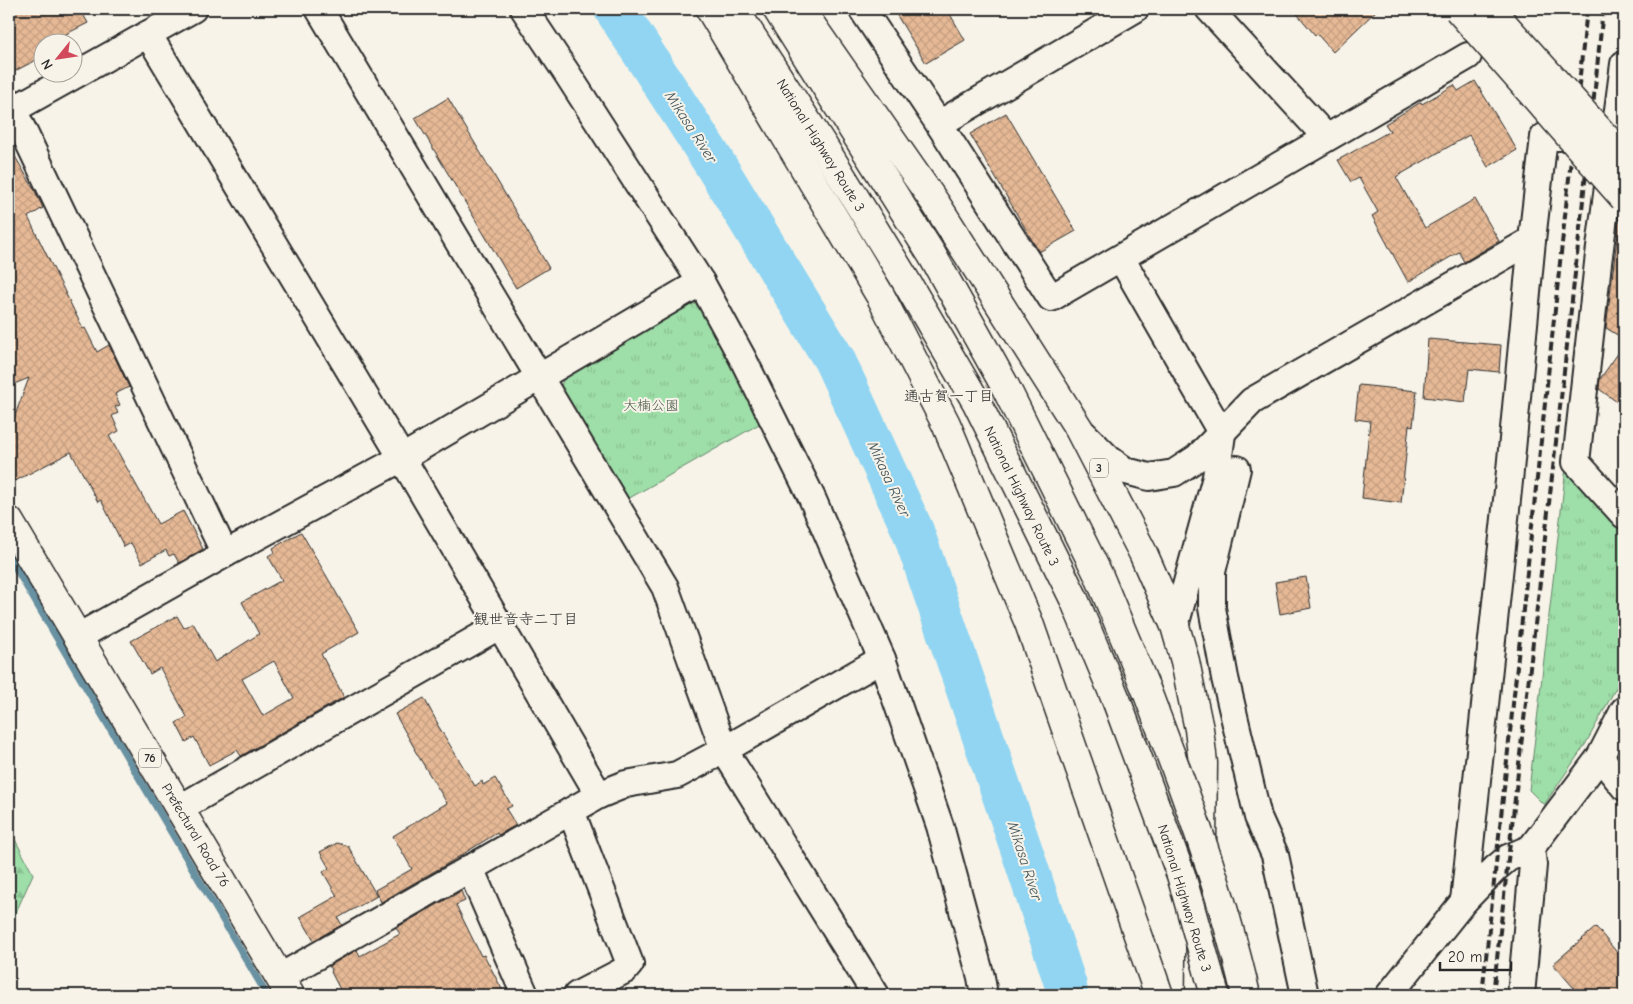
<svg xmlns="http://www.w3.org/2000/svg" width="1633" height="1004" font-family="'Comic Neue','Klee One',sans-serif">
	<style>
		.grass { fill: url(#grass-tufts); stroke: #64846a }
		.forest { fill: url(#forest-firs); stroke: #64846a }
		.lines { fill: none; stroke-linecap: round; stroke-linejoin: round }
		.stream { stroke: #6891a2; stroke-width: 7 }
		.river { stroke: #91d5f2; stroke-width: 42 }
		.building { fill: url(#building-cross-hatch); stroke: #2b2b2b; fill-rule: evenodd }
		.street-casing { stroke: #2b2b2b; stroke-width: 30 }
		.primary-casing { stroke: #2b2b2b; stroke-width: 31 }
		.highway-casing { stroke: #2b2b2b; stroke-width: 31 }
		.street { stroke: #f7f3e8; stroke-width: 26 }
		.primary { stroke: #f7f3e8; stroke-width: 28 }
		.highway { stroke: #f7f3e8; stroke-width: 28 }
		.rail { stroke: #2b2b2b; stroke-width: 4; stroke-dasharray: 8 4; stroke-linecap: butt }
		.secondary-bridge-casing { stroke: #2b2b2b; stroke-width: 31; stroke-linecap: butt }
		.highway-bridge-casing { stroke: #2b2b2b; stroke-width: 31; stroke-linecap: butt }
		.secondary-bridge { stroke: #f7f3e8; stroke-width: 28 }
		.highway-bridge { stroke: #f7f3e8; stroke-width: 28 }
		.labels { text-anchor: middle; stroke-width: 4; stroke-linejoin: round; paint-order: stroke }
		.shield { fill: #f7f3e8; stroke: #686764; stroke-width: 1 }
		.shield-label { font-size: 12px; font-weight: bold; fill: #2b2b2b }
		.street-label { font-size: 14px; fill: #2b2b2b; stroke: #f7f3e8 }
		.park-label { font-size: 14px; fill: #48584a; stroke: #f7f3e8 }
		.water-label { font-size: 15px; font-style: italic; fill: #44565d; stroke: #f7f3e8 }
		.neighbourhood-label { font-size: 15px; fill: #2b2b2b; stroke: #f7f3e8 }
	</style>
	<defs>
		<pattern id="grass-tufts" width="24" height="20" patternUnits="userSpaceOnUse" patternTransform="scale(1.25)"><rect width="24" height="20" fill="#9edea8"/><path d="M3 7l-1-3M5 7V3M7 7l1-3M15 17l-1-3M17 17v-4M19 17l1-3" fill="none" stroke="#88bf91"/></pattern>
		<pattern id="forest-firs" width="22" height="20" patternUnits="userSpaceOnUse" patternTransform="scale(1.25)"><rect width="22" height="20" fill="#9edea8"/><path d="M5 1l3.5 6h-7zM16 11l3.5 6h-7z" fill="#88bf91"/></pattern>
		<pattern id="building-cross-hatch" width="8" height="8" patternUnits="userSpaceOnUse" patternTransform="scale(1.25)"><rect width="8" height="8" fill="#e6b996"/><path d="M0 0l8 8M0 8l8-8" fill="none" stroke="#c59f81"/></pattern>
	</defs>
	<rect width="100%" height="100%" fill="#f7f3e8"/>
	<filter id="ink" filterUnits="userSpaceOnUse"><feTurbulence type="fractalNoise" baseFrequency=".02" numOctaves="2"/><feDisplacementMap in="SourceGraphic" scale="10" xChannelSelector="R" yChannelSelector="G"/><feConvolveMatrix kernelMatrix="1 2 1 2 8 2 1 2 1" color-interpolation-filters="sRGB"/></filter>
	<g filter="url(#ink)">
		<g class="grass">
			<path d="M 692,303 L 703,307 L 761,423 L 626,500 L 560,390 L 565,373 Z"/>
			<path d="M 1566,467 L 1624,532 L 1624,673 L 1585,745 L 1544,805 L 1529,790 Z"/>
		</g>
		<path class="forest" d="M 9,828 L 33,874 L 9,928 Z"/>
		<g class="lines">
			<path class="stream" d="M 9,557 L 267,995"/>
			<path class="river" d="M 615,9 L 713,161 L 834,359 L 913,531 L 1024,857 L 1066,986 L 1067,995"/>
		</g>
		<g class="building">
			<path d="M 9,9 L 80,9 L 88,23 L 50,42 L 42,42 L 42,57 L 15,71 L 9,59 Z"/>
			<path d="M 893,9 L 947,9 L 965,40 L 926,63 Z"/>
			<path d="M 1293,9 L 1378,9 L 1333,52 L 1317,34 L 1315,35 Z"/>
			<path d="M 1475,81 L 1517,150 L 1488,167 L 1469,135 L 1396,177 L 1425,228 L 1475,199 L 1499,241 L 1464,262 L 1459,252 L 1408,282 L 1372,216 L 1378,212 L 1359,178 L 1351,182 L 1338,160 L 1390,131 L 1385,124 L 1421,102 L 1422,104 L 1454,85 L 1458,91 Z"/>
			<path d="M 448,98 L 549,268 L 516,288 L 415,118 Z"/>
			<path d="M 1006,113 L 1076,231 L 1039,252 L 970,134 Z"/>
			<path d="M 9,146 L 35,191 L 43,208 L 28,217 L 62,286 L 83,329 L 85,328 L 97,352 L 109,345 L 129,387 L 115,394 L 120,405 L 115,407 L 118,413 L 112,416 L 119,431 L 109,436 L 158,524 L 183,511 L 203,549 L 179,563 L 174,554 L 169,556 L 166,550 L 142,563 L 131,543 L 124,547 L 101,500 L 98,502 L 71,452 L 15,481 L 9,467 L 9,431 L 29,378 L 9,386 Z"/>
			<path d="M 1619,222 L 1624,222 L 1624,339 L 1606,328 Z"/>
			<path d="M 1428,339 L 1501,345 L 1499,372 L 1469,369 L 1465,402 L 1424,397 Z"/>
			<path d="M 1624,345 L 1624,407 L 1599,389 L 1600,379 Z"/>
			<path d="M 1359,385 L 1417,391 L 1413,426 L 1409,425 L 1401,503 L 1362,498 L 1370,421 L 1355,419 Z"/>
			<path d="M 301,532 L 359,632 L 321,654 L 344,697 L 241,756 L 237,750 L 209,765 L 194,737 L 186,742 L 176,723 L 187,717 L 160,668 L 150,674 L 131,641 L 177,616 L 184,628 L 193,623 L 215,662 L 259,634 L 242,602 L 282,580 L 268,556 L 275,552 L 273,548 ZM 274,661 L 294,698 L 263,716 L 242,679 Z"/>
			<path d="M 1306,577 L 1311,608 L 1280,614 L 1275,582 Z"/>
			<path d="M 424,698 L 438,724 L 437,724 L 475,786 L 482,781 L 483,785 L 495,778 L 512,806 L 506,809 L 516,825 L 498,835 L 497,833 L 447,864 L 381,902 L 375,890 L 412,869 L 393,836 L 447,803 L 414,749 L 415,749 L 395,714 Z"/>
			<path d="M 337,843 L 348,846 L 377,896 L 338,918 L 342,925 L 314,940 L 300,917 L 337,896 L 323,872 L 329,868 L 320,852 Z"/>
			<path d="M 461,891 L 465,901 L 456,905 L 481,956 L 484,955 L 505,995 L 343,995 L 331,972 L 332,971 L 329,966 L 357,950 L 360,956 L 400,934 L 396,928 Z"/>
			<path d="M 1596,927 L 1624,961 L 1624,995 L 1580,995 L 1553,964 Z"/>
		</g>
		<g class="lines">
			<defs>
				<g id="street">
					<path d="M 319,9 L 665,587 L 724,750 L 876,995"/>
					<path d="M 524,9 L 568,75 L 701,282 L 743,359 L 812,498 L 882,659 L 940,826 L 981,977 L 984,995"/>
					<path d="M 862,9 L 939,124 L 1051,298 L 1468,56"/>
					<path d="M 1209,9 L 1326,137"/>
					<path d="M 148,34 L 402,458 L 599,795"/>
					<path d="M 1624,64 L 1598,263 L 1576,462 L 1624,515"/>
					<path d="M 9,101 L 225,554"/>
					<path d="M 9,112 L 193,9"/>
					<path d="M 939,124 L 1135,9"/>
					<path d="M 1121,258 L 1222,434 L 1216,477 L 1175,626"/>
					<path d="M 1084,434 L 1109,459 L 1126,471 L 1149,477 L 1174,473 L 1197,458 L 1252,401 L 1532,240"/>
					<path d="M 1237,469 L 1212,572 L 1212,608 L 1225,678 L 1258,817 L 1275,855 L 1305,995"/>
					<path d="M 78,637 L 225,554 L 402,458 L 701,282"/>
					<path d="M 1600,757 L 1624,787"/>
					<path d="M 180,808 L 499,626"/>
					<path d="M 571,811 L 630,964 L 625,970 L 577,995"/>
					<path d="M 470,868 L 525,995"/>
					<path d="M 1464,901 L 1509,481 L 1532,240 L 1544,137 L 1586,137"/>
					<path d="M 280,977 L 599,795 L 626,784 L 677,775 L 724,750 L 882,659"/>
					<path d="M 1389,995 L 1464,901 L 1496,868 L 1508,858 L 1531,848 L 1600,757 L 1624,710"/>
					<path d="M 1521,995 L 1533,865 L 1531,848"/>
				</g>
				<path id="primary" d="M 9,521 L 290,995"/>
				<g id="highway">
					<path d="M 710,9 L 881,297 L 946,424 L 1029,623 L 1159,995"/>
					<path d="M 734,9 L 825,149 L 903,276 L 977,403 L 1074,599 L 1117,702"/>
					<path d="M 777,9 L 932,255 L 1005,386 L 1099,576 L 1146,689"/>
					<path d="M 800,9 L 936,204 L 1079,429 L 1143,553 L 1175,626 L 1185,661 L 1192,696 L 1199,729 L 1203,763 L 1200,995"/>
				</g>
			</defs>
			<use href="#street" class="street-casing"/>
			<use href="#primary" class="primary-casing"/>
			<use href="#highway" class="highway-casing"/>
			<use href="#street" class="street"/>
			<use href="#primary" class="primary"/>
			<use href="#highway" class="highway"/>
			<g class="rail">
				<path d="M 1482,995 L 1587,9"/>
				<path d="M 1493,995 C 1529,666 1570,338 1603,9"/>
			</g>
			<defs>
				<g id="secondary-bridge">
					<path d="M 1458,9 L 1624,198"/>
					<path d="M 1490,9 L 1624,158"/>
				</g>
				<g id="highway-bridge">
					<path d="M 1146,689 C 1184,789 1222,890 1246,995"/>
					<path d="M 1117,702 L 1181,875 L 1215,995"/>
				</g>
			</defs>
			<use href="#secondary-bridge" class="secondary-bridge-casing"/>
			<use href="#highway-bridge" class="highway-bridge-casing"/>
			<use href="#secondary-bridge" class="secondary-bridge"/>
			<use href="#highway-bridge" class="highway-bridge"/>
		</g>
	</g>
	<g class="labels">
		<g class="shield">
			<rect x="1090" y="458.5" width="18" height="19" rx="4"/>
			<rect x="139" y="748.5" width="22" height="19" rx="4"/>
		</g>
		<g class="shield-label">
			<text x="1099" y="472">3</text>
			<text x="150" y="762">76</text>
		</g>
		<g class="street-label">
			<text transform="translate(821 145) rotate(58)" y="5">National Highway Route 3</text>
			<text transform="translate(1022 496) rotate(64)" y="5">National Highway Route 3</text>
			<text transform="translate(196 835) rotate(59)" y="5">Prefectural Road 76</text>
			<text transform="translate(1185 898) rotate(73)" y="5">National Highway Route 3</text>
		</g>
		<g class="park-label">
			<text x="651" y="410">大楠公園</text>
		</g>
		<g class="water-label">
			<text transform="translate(691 127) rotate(57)" y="5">Mikasa River</text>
			<text transform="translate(889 479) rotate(65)" y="5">Mikasa River</text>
			<text transform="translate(1025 861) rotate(72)" y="5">Mikasa River</text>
		</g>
		<g class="neighbourhood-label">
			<text x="949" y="401">通古賀一丁目</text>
			<text x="526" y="624">観世音寺二丁目</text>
		</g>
	</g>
	<rect width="1633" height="1004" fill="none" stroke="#f7f3e8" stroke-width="30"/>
	<rect x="15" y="15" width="1603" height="974" fill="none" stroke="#2b2b2b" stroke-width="2" filter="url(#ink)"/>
	<g transform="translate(58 58) rotate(240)"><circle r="24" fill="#f7f3e8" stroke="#a5a39c"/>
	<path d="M0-4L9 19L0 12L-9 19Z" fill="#d1495b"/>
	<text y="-8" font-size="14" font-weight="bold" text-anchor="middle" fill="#2b2b2b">N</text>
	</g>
	<path d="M1440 962v8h71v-8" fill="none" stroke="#2b2b2b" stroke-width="2.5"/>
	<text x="1448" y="962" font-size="15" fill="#2b2b2b" stroke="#f7f3e8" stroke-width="4" paint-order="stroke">20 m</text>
</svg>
